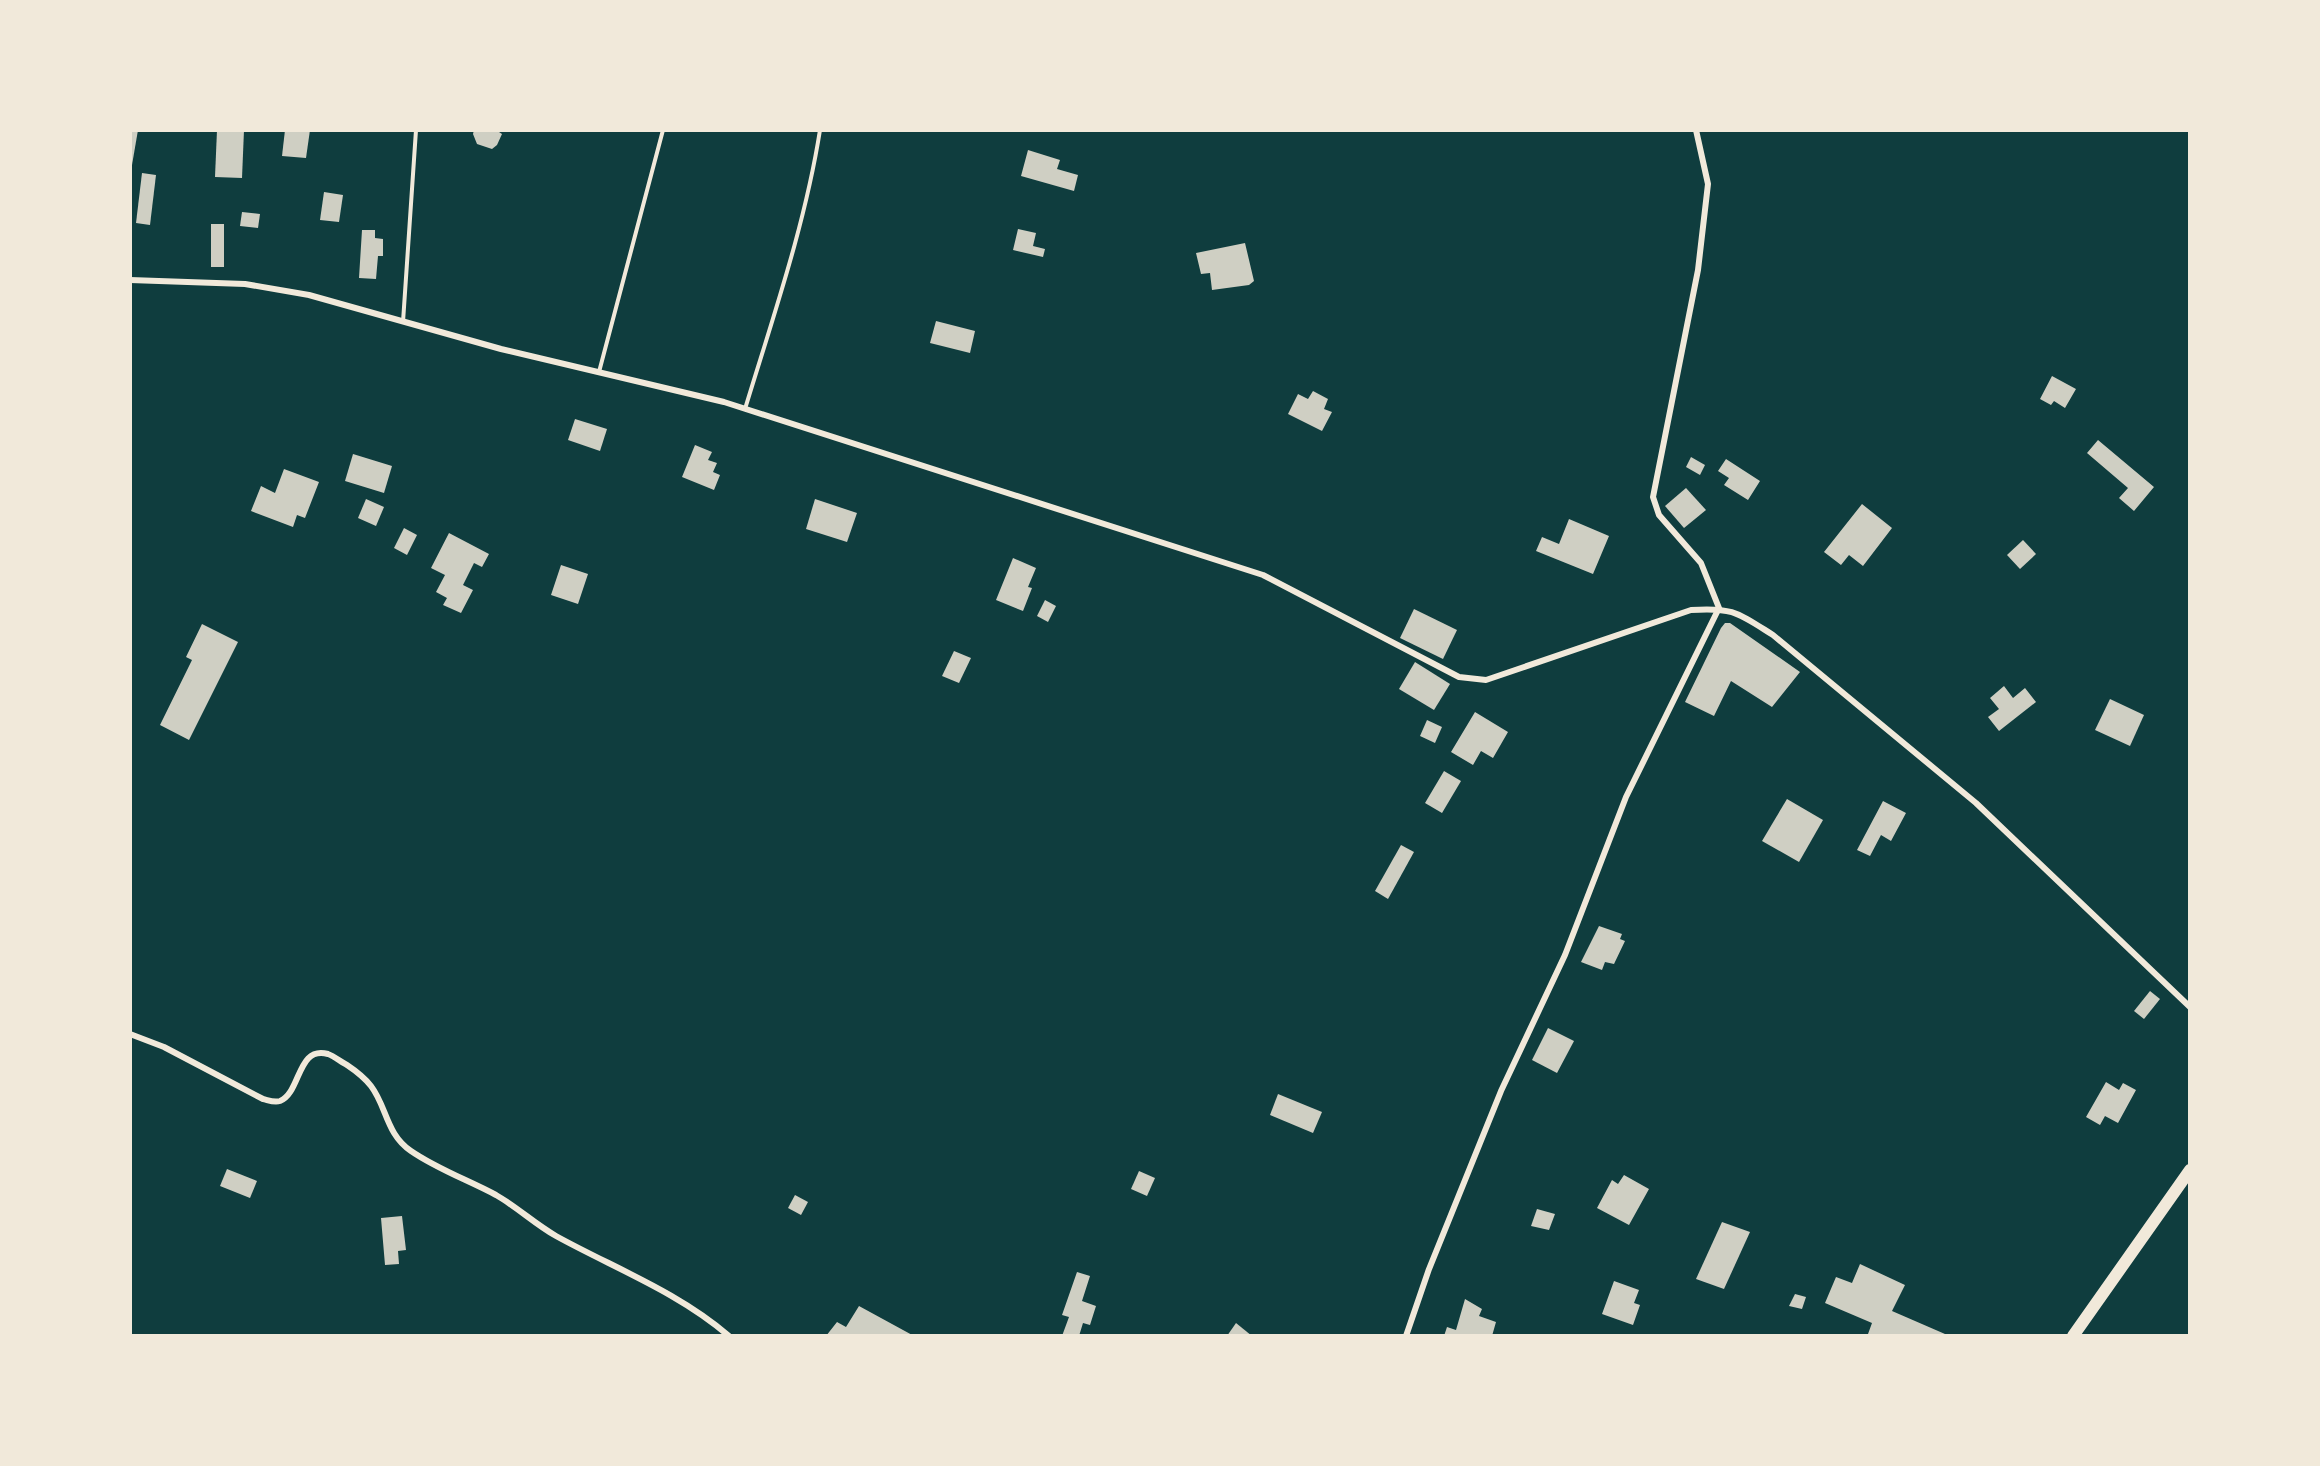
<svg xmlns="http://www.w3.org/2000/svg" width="2320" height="1466" font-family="Montserrat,sans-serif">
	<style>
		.building { fill: #cfcfc3 }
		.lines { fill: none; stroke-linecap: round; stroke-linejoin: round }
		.service { stroke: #f1e9da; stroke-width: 4 }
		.minor { stroke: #f1e9da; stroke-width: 6 }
		.secondary { stroke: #f1e9da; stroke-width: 12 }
	</style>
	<rect width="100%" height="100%" fill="#0f3d3e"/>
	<g class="building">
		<path d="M 130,130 L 138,130 L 132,165 L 130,165 Z"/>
		<path d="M 217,130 L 244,130 L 242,178 L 215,177 Z"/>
		<path d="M 285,130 L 310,130 L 306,158 L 282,156 Z"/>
		<path d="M 474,130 L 496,130 L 502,134 L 497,145 L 492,149 L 477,144 L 473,134 Z"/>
		<path d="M 1028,150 L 1060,160 L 1057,169 L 1078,175 L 1074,191 L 1021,176 Z"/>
		<path d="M 142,173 L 156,175 L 150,225 L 136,223 Z"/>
		<path d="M 324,192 L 343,195 L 339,222 L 320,220 Z"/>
		<path d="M 242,212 L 260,214 L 258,228 L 240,226 Z"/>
		<rect x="211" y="224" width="13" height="43"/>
		<path d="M 1018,229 L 1036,233 L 1033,246 L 1045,249 L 1043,257 L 1013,250 Z"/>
		<path d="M 362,230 L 375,230 L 375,238 L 383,239 L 383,256 L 378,256 L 376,279 L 359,278 Z"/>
		<path d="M 1245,243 L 1254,281 L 1249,285 L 1212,290 L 1210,273 L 1201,274 L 1196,253 Z"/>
		<path d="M 936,321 L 975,331 L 970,353 L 930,343 Z"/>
		<path d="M 2052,376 L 2076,389 L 2065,408 L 2054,401 L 2051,405 L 2040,399 Z"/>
		<path d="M 1313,391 L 1328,399 L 1324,409 L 1332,412 L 1322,431 L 1288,414 L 1298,394 L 1308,399 Z"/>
		<path d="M 575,419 L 607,429 L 600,451 L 568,440 Z"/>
		<path d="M 2098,440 L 2154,487 L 2134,511 L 2119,498 L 2128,488 L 2087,453 Z"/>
		<path d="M 695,445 L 712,452 L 708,460 L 717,463 L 713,472 L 720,475 L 714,490 L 682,477 Z"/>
		<path d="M 353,454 L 392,466 L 384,493 L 345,481 Z"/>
		<path d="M 1691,457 L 1705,465 L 1700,475 L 1686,467 Z"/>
		<path d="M 1726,459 L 1760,481 L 1748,500 L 1724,485 L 1729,478 L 1718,471 Z"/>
		<path d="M 284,469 L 319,482 L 305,518 L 297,515 L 293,527 L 251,511 L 261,486 L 275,493 Z"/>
		<path d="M 1686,488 L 1706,510 L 1684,528 L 1665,506 Z"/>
		<path d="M 366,499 L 384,507 L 376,526 L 358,518 Z"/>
		<path d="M 815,499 L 857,513 L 847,542 L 806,529 Z"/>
		<path d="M 1862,504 L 1892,528 L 1863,566 L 1849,555 L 1841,565 L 1824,552 Z"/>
		<path d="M 1569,519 L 1609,536 L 1593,574 L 1536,551 L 1542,537 L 1559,544 Z"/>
		<path d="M 404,528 L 417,535 L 407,555 L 394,548 Z"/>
		<path d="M 449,533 L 489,554 L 482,567 L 474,563 L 463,585 L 473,590 L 461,613 L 443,605 L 447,598 L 436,592 L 445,575 L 431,568 Z"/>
		<path d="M 2023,540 L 2036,554 L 2020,569 L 2007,555 Z"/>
		<path d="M 1013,558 L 1036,568 L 1028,587 L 1032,588 L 1023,611 L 996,600 Z"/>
		<path d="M 561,565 L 588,574 L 578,604 L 551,595 Z"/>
		<path d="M 1045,600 L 1056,606 L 1048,622 L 1037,616 Z"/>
		<path d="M 1414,609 L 1457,630 L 1443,659 L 1400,638 Z"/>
		<path d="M 1725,623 L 1730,623 L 1800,672 L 1772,707 L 1731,681 L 1714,716 L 1685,702 L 1721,628 Z"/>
		<path d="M 202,624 L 238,642 L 189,740 L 160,725 L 192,660 L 186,657 Z"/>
		<path d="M 954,651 L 971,658 L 959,683 L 942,676 Z"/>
		<path d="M 1415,662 L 1450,684 L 1434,710 L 1399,689 Z"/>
		<path d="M 2004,686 L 2013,698 L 2025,688 L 2036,702 L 1999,731 L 1988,717 L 1999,709 L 1990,698 Z"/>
		<path d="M 2110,699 L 2144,715 L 2130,746 L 2095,730 Z"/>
		<path d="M 1475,712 L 1508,732 L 1493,758 L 1481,751 L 1473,765 L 1451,752 Z"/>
		<path d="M 1427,720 L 1442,727 L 1435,743 L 1420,736 Z"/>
		<path d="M 1444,771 L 1461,781 L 1442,813 L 1425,803 Z"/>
		<path d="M 1787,799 L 1823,820 L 1799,862 L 1762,841 Z"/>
		<path d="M 1883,801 L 1906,813 L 1891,841 L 1881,835 L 1870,856 L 1857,850 Z"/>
		<path d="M 1401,845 L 1414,852 L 1388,899 L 1375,891 Z"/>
		<path d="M 1599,926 L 1622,934 L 1620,939 L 1625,941 L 1614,964 L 1605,962 L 1602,970 L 1581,962 Z"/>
		<path d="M 2150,991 L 2160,999 L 2144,1019 L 2134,1011 Z"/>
		<path d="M 1548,1028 L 1574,1041 L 1557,1073 L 1532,1060 Z"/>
		<path d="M 2106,1082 L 2119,1090 L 2123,1083 L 2136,1090 L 2118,1123 L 2105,1116 L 2100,1125 L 2086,1117 Z"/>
		<path d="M 1278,1094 L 1322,1112 L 1313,1133 L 1270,1115 Z"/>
		<path d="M 227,1169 L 257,1181 L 250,1198 L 220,1186 Z"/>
		<path d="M 1139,1171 L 1155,1178 L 1147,1196 L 1131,1189 Z"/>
		<path d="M 1624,1175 L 1649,1189 L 1629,1225 L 1597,1208 L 1612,1180 L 1618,1184 Z"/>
		<path d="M 795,1195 L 808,1202 L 801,1215 L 788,1208 Z"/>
		<path d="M 1537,1209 L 1555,1214 L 1549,1230 L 1531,1226 Z"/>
		<path d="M 402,1216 L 406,1250 L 398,1251 L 399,1264 L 385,1265 L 381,1218 Z"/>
		<path d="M 1722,1222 L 1750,1232 L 1724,1289 L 1696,1279 Z"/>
		<path d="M 1860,1264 L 1905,1285 L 1892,1311 L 1945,1334 L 1944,1336 L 1872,1336 L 1868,1334 L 1872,1323 L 1825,1303 L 1836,1277 L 1852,1283 Z"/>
		<path d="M 1077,1272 L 1090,1276 L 1082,1301 L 1096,1306 L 1090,1325 L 1083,1323 L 1079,1336 L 1062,1336 L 1069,1317 L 1062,1315 Z"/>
		<path d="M 1614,1281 L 1639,1290 L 1634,1303 L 1640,1305 L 1633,1325 L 1602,1314 Z"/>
		<path d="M 1795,1294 L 1806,1297 L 1802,1309 L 1789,1306 Z"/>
		<path d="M 1465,1299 L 1482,1309 L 1479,1316 L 1496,1322 L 1492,1336 L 1444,1336 L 1447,1327 L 1456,1330 Z"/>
		<path d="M 859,1306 L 914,1336 L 826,1336 L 837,1322 L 846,1327 Z"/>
		<path d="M 1236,1323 L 1252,1336 L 1227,1336 Z"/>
	</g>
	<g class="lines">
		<g class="service">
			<path d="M 403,322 L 416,130"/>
			<path d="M 599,372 L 663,130"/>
			<path d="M 745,409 C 773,317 805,225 820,130"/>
		</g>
		<g class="minor">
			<path d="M 130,280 L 245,284 L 309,295 L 501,349 L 724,402 L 1263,575 L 1459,677 L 1486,680 L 1691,610 C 1733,607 1738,613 1773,635 L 1976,803 L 2190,1007"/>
			<path d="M 130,1034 L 164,1047 L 263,1099 C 268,1100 274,1103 280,1101 C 301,1093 297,1045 328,1054 C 334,1056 341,1062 347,1065 C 356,1071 364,1077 371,1086 C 387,1107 386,1134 411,1151 C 437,1169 468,1180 496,1195 C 517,1207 535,1224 556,1236 C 614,1268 678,1292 729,1336"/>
			<path d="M 1406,1336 L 1429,1269 L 1501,1091 L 1565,955 L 1626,797 L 1719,608 L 1701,563 L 1659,515 L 1653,497 L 1698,270 L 1708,184 L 1696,130"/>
		</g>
		<path class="secondary" d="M 2073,1336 L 2190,1170"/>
	</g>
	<rect width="2320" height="1466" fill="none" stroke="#f1e9da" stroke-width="264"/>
</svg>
